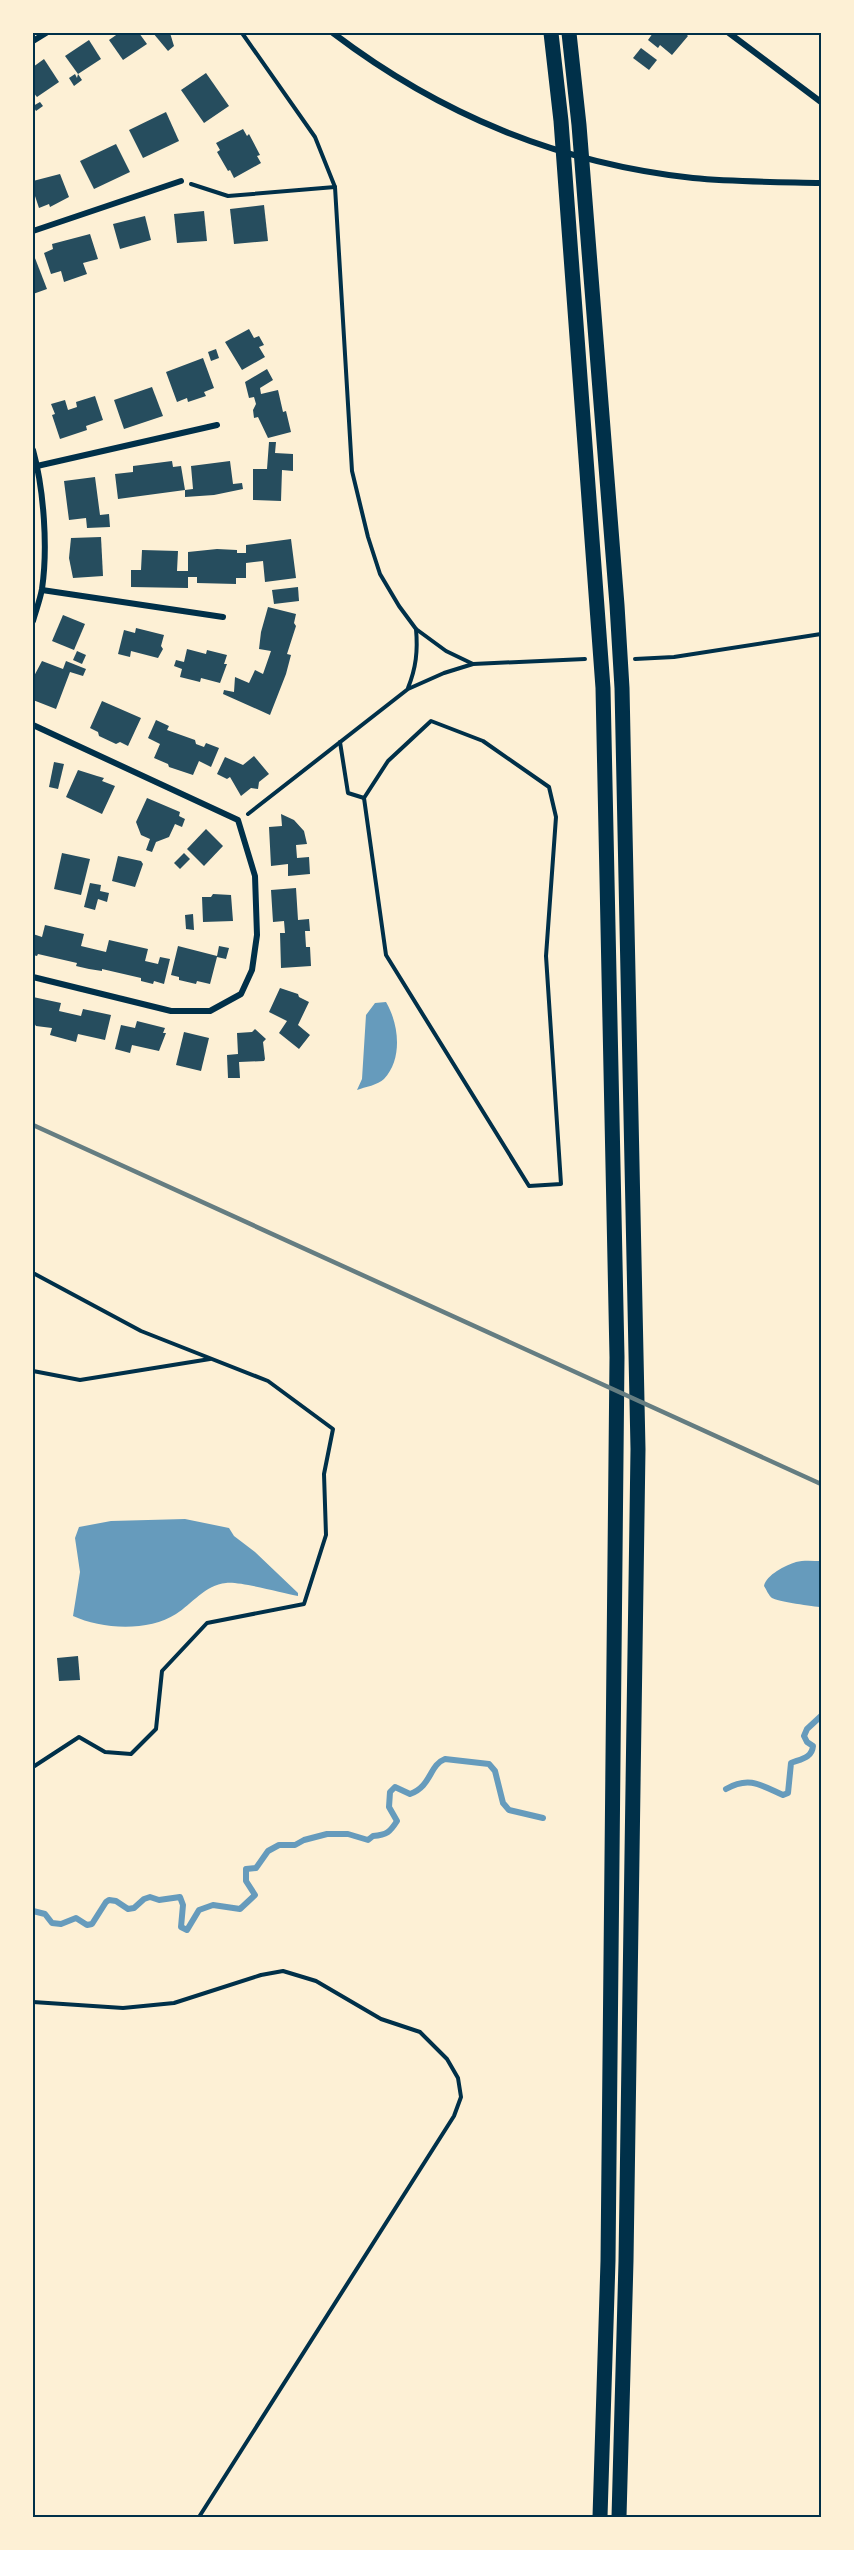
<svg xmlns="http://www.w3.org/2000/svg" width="854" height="2550" font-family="Poppins,sans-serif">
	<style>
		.water { fill: #669bbc }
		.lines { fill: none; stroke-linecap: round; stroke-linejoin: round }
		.stream { stroke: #669bbc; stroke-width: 6 }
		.building { fill: #264d5e }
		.path { stroke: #003049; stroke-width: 4 }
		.minor { stroke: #003049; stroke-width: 6 }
		.trunk { stroke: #003049; stroke-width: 15 }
		.rail { stroke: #657d81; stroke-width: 4.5 }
		.neatline { fill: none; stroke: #003049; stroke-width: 2 }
	</style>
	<rect width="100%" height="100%" fill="#fdf0d5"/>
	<g class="water">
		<path d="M 386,1002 C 399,1024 403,1059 384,1079 C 378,1085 365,1087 357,1090 L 362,1079 L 366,1015 L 375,1003 Z"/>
		<path d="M 185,1519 L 229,1528 L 234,1536 L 255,1552 L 298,1593 L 298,1596 C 282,1593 239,1581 226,1583 C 205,1585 192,1604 176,1614 C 148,1632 101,1629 73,1616 L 80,1572 L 75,1538 L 79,1527 L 111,1521 Z"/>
		<path d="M 821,1561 L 821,1607 C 815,1607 776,1601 772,1598 C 769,1596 766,1589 764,1586 C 766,1575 786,1565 796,1562 C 803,1560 813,1561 821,1561 Z"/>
	</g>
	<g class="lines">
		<g class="stream">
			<path d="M 726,1789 C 749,1776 761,1785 783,1795 L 788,1793 L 791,1763 C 801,1759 812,1758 813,1746 L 807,1742 L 804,1736 L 807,1729 L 821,1716"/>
			<path d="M 33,1911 L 45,1914 L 52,1923 L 61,1924 L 76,1918 L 87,1925 L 92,1924 L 106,1902 L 109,1900 L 116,1901 L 128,1909 L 134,1908 L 144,1899 L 150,1897 L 159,1900 L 180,1897 L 183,1905 L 181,1927 L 187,1930 L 199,1910 L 213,1905 L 240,1909 L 255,1895 L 246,1881 L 246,1869 L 256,1868 L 268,1851 L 279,1845 L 295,1845 L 304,1840 L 327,1834 L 348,1834 L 368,1840 L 373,1836 C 387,1835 390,1832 397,1821 L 389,1807 L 390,1792 L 395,1787 L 410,1794 C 432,1786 429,1765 445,1759 L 489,1764 L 495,1771 L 503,1803 L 509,1810 L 543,1818"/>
		</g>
	</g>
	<g class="building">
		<path d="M 119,33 L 139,33 L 147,44 L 123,60 L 109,40 Z"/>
		<path d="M 153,33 L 170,33 L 174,46 L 168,51 Z"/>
		<path d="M 653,33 L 685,33 L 688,36 L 672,55 L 660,45 L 658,48 L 648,40 Z"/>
		<path d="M 89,40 L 101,59 L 78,74 L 65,56 Z"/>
		<path d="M 641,48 L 657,60 L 649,70 L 633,58 Z"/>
		<path d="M 44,59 L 59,82 L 37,97 L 33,92 L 33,67 Z"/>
		<path d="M 206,73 L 229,106 L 204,123 L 181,90 Z"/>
		<path d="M 75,74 L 77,78 L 78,74 L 82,80 L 74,86 L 69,78 Z"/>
		<path d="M 40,102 L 43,106 L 36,111 L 33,106 Z"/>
		<path d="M 166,112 L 179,141 L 143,158 L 129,130 Z"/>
		<path d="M 243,129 L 247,136 L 249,134 L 260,155 L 257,156 L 261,163 L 234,178 L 230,170 L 228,171 L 217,152 L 220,150 L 216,143 Z"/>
		<path d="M 116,144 L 130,172 L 94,189 L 80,161 Z"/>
		<path d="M 60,174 L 69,197 L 50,207 L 49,204 L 39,208 L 33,190 L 33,181 Z"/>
		<path d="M 264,205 L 268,241 L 234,244 L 230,209 Z"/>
		<path d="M 204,211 L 207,241 L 177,243 L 174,214 Z"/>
		<path d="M 145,216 L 151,240 L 120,249 L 113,224 Z"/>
		<path d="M 90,234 L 98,259 L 83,263 L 87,274 L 64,282 L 61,271 L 51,274 L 44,253 L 53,249 L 52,244 Z"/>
		<path d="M 33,253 L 47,289 L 33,294 Z"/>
		<path d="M 249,329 L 254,338 L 259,336 L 264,345 L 259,347 L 265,357 L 242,370 L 225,342 Z"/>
		<path d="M 216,349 L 219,358 L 211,361 L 208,352 Z"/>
		<path d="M 203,358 L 214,388 L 204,392 L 206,396 L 188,402 L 187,398 L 177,402 L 166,372 Z"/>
		<path d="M 267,369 L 273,380 L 260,388 L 261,394 L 278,390 L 283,412 L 286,411 L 291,432 L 268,438 L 258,417 L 254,418 L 253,410 L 256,404 L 254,397 L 249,398 L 245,382 Z"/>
		<path d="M 152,387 L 163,416 L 124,429 L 114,400 Z"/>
		<path d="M 95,396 L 103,420 L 86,426 L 87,430 L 60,439 L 52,415 L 55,414 L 51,404 L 65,400 L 68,410 L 77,407 L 76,402 Z"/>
		<path d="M 269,442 L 276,442 L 275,453 L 293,454 L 293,471 L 282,470 L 281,501 L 253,500 L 253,469 L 267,469 Z"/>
		<path d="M 172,461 L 173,467 L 181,466 L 185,490 L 118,499 L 115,474 L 133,472 L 133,466 Z"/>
		<path d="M 230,461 L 233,484 L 242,483 L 243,489 L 214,495 L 185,497 L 185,490 L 193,489 L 191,466 Z"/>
		<path d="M 95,477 L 100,515 L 109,514 L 110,527 L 87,528 L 86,518 L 69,520 L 64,481 Z"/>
		<path d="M 101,537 L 103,576 L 73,578 L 69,558 L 71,538 Z"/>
		<path d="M 291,539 L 296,578 L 265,582 L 263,561 L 246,563 L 246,578 L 236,578 L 236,584 L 197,583 L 197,577 L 188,577 L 188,588 L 131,587 L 131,570 L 141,570 L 142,550 L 178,551 L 177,571 L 188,571 L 188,552 L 217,549 L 237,550 L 237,553 L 246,553 L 246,545 Z"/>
		<path d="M 298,587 L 299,601 L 274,604 L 272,590 Z"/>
		<path d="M 268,607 L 296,614 L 294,623 L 296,626 L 287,654 L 291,655 L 286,674 L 270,715 L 223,694 L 224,690 L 234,692 L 235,677 L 249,683 L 255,670 L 263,674 L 271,651 L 259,649 L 261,632 Z"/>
		<path d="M 63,615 L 85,624 L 74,650 L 52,641 Z"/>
		<path d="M 136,628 L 164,635 L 161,646 L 163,649 L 158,658 L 131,651 L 130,657 L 118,654 L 124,630 L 135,633 Z"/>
		<path d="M 187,649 L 206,654 L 207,650 L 227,655 L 224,664 L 227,664 L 220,683 L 201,678 L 200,682 L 180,677 L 182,669 L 174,666 L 176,660 L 184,662 Z"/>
		<path d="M 77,651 L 86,655 L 82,664 L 73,660 Z"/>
		<path d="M 42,661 L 63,669 L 66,661 L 86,669 L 83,676 L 70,672 L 56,709 L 33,700 L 33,678 Z"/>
		<path d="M 102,701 L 141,718 L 128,746 L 120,742 L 116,744 L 99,736 L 98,732 L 90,728 Z"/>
		<path d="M 156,720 L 169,726 L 167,730 L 195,740 L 196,744 L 204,747 L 206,743 L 219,748 L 211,767 L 199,761 L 193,775 L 169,767 L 168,764 L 154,758 L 160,744 L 148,738 Z"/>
		<path d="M 254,756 L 269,774 L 259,782 L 258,789 L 251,788 L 241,796 L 230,777 L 227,779 L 217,774 L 225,757 L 243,765 Z"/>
		<path d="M 54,762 L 64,764 L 58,789 L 49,787 Z"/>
		<path d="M 78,770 L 97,776 L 104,778 L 102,781 L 115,786 L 102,814 L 66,797 Z"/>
		<path d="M 147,798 L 180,812 L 179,816 L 185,819 L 182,827 L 175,824 L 169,837 L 156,842 L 152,852 L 146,850 L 150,839 L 141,835 L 136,822 Z"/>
		<path d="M 281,814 L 294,820 L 304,831 L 307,844 L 296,845 L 297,858 L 309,857 L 310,874 L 288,876 L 288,864 L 271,866 L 269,827 L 282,826 Z"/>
		<path d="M 206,829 L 223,846 L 204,866 L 187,849 Z"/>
		<path d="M 62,853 L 90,859 L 81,895 L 54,889 Z"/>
		<path d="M 184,853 L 190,859 L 180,869 L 174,863 Z"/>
		<path d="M 118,856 L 141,861 L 143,864 L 135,887 L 112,881 Z"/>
		<path d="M 90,883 L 101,885 L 100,891 L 109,893 L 107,902 L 98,899 L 95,910 L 84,907 Z"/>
		<path d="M 296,888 L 298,920 L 309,919 L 310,931 L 305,931 L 306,947 L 310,947 L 311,966 L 281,968 L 280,933 L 285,933 L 284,921 L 273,922 L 271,890 Z"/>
		<path d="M 213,894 L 231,895 L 233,921 L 203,922 L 202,897 L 211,897 Z"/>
		<path d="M 193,914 L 194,930 L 186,929 L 185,915 Z"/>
		<path d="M 45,925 L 84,934 L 81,946 L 106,952 L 109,940 L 148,949 L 145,961 L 158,964 L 160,957 L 170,959 L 164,984 L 154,981 L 153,984 L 141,981 L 141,978 L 102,969 L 102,971 L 89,969 L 76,966 L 77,963 L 38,954 L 37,956 L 33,955 L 33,934 L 42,937 Z"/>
		<path d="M 178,946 L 217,956 L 219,946 L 229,948 L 226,959 L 217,957 L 210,984 L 197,981 L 196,984 L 179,980 L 179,977 L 171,975 Z"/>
		<path d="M 280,988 L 298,994 L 299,997 L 309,1002 L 298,1025 L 310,1035 L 299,1049 L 279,1033 L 287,1021 L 269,1012 Z"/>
		<path d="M 33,997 L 61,1003 L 59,1011 L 81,1016 L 83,1009 L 111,1015 L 105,1040 L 78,1034 L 76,1042 L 50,1035 L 52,1028 L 36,1026 L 34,1023 Z"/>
		<path d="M 137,1021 L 165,1028 L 163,1033 L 166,1033 L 159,1051 L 132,1045 L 130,1053 L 115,1049 L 121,1025 L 135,1028 Z"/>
		<path d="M 255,1029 L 266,1039 L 263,1042 L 265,1059 L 264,1061 L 239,1062 L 240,1078 L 228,1078 L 227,1055 L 238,1054 L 237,1033 L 252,1032 Z"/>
		<path d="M 184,1032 L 209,1038 L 201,1071 L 176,1065 Z"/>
		<path d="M 78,1656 L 80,1680 L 59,1681 L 57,1658 Z"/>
	</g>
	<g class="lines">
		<g class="path">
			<path d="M 242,33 L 315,137 L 335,187 L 352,471 L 368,537 L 380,574 L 399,606 L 416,629 L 446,651 L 473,664"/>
			<path d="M 191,184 L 228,196 L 335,187"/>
			<path d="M 635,659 L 674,657 L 821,634"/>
			<path d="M 408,688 C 416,668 418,651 416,629"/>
			<path d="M 431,721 L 483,741 L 549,787 L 556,817 L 546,956 L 561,1184 L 529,1186 L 386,955 L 364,798 L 388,761 Z"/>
			<path d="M 340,742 L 348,793 L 364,798"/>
			<path d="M 248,814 L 408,689 L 444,673 L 473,664 L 585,659"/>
			<path d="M 33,1273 L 141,1331 L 268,1381 L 333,1429 L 324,1474 L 326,1535 L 304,1604 L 207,1623 L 162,1671 L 156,1729 L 131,1754 L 105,1752 L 79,1737 L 33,1767"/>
			<path d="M 33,1371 L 80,1380 L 210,1359"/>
			<path d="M 33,2002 L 123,2008 L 174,2003 L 261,1975 L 283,1971 L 316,1981 L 381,2019 L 420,2032 L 447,2059 L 458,2078 L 461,2097 L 454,2116 L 199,2517"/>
		</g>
		<g class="minor">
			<path d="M 333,33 C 441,115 558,163 693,178 C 735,182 779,182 821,183"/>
			<path d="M 729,33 L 821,102"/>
			<path d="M 33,41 L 46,33"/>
			<path d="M 33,231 L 181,181"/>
			<path d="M 33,450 C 44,490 48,548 42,589 C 40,600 36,610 33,621"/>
			<path d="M 37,466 L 217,425"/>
			<path d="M 42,590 L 223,617"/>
			<path d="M 33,725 L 238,820 L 255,876 L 257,935 L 252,970 L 241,994 L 210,1011 L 171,1011 L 33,977"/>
		</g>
		<g class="trunk">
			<path d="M 551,33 L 561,121 L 603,688 L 617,1357 L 608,2261 L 600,2517"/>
			<path d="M 569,33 L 579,125 L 617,605 L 622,688 L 638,1449 L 626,2261 L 619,2517"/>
		</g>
		<path class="rail" d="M 33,1125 L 821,1484"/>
	</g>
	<rect width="854" height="2550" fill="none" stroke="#fdf0d5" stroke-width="69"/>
	<rect x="34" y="34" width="786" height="2482" class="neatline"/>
</svg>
